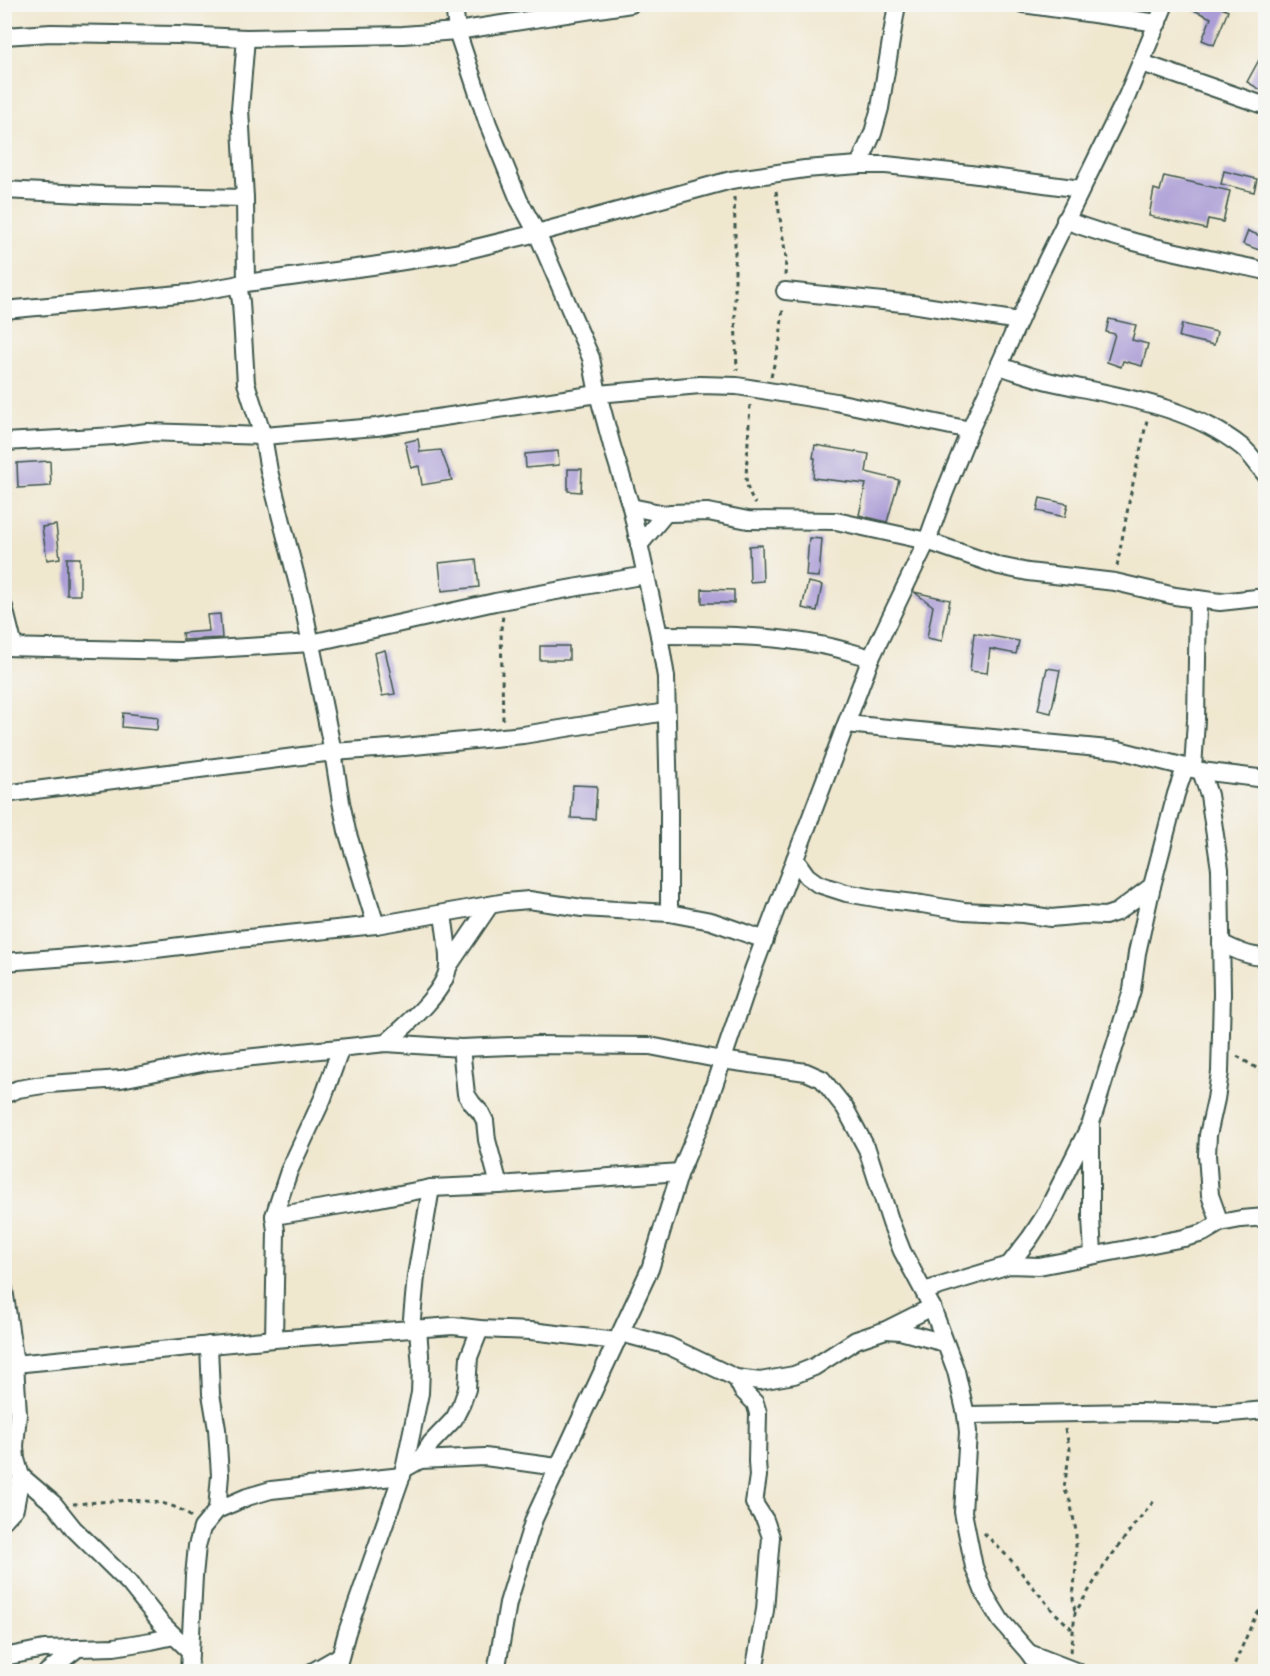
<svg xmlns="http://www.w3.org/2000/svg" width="1270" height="1676" font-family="'IM FELL DW Pica',serif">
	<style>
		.building { fill: #ab9dd6 }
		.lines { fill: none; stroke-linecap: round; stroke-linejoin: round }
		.minor-casing { stroke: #3e564b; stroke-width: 20 }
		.path { stroke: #3e564b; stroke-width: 3; stroke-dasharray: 4.5 4.5; stroke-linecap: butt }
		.minor { stroke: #fff; stroke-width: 16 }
	</style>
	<rect width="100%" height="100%" fill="#f6f6f2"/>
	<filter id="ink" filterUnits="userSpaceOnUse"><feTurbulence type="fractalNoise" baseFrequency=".0167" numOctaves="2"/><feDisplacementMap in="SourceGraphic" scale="12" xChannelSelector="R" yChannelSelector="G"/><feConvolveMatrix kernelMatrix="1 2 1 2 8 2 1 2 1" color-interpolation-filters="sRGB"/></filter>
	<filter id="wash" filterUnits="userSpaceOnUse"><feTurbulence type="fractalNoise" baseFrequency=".008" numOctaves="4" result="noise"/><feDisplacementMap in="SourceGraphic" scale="24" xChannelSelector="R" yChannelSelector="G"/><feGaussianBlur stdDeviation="1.35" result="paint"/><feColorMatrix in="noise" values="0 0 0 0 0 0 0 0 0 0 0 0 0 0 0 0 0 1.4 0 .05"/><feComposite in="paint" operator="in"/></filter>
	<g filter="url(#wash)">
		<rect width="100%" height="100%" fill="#f0e7cf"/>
		<g id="blocks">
			<g class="building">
				<path d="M 1180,4 L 1213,4 L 1228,11 L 1214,45 L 1202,40 L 1211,18 Z"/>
				<path d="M 1266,47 L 1266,93 L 1247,82 Z"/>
				<path d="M 1224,171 L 1257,179 L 1254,192 L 1221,184 Z"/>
				<path d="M 1164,176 L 1230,191 L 1223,222 L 1208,219 L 1206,229 L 1149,216 L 1154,189 L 1160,191 Z"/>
				<path d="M 1248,231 L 1263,237 L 1259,250 L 1243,244 Z"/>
				<path d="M 1109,319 L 1136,325 L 1132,340 L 1148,344 L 1142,366 L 1123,361 L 1121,367 L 1107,362 L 1115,334 L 1106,332 Z"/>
				<path d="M 1182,324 L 1217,332 L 1214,345 L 1179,337 Z"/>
				<path d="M 418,439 L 420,452 L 441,450 L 452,480 L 422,485 L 419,466 L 411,468 L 405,442 Z"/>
				<path d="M 815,445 L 869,454 L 866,472 L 899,480 L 887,522 L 859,515 L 866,484 L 813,478 L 815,458 L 813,458 Z"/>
				<path d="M 558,451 L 559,465 L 526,468 L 525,454 Z"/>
				<path d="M 50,461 L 51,486 L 18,488 L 17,463 Z"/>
				<path d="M 568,469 L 582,469 L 581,492 L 568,491 Z"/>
				<path d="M 1040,498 L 1068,504 L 1065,517 L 1037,511 Z"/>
				<path d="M 56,525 L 60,558 L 47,560 L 42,527 Z"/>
				<path d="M 809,538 L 822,539 L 819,577 L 806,576 Z"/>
				<path d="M 762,545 L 763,581 L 750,582 L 749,546 Z"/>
				<rect x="67" y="558" width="13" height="37"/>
				<path d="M 476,559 L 479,587 L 442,591 L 439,563 Z"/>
				<path d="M 808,582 L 822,585 L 817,611 L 802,608 Z"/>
				<path d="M 702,589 L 734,590 L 734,603 L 702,603 Z"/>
				<path d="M 914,592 L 950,600 L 942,641 L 927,638 L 933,606 Z"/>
				<path d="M 220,614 L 222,638 L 183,640 L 182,633 L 209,631 L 207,615 Z"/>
				<path d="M 974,633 L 1019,641 L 1016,654 L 990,649 L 987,673 L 970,671 Z"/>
				<rect x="540" y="646" width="29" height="14"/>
				<path d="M 385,650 L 395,694 L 382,696 L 374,653 Z"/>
				<path d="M 1047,668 L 1060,670 L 1051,713 L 1038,710 Z"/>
				<path d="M 123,713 L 158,717 L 157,730 L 122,727 Z"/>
				<path d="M 573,785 L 597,786 L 595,819 L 571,818 Z"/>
			</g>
		</g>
	</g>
	<g filter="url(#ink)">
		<use href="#blocks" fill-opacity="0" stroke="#3e564b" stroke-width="1.5"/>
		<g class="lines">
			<defs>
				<g id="minor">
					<path d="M 454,4 L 457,31 L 488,124 L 519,200 L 537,233 L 591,358 L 598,394 L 612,446 L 631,507 L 659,635 L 666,677 L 669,806 L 669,913"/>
					<path d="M 1023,4 L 1158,23"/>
					<path d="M 4,36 L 51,33 L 178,35 L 246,38 L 403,35 L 457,31 L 631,4"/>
					<path d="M 1142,63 L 1266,106"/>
					<path d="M 859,165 L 873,133 L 880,108 L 897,4"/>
					<path d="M 4,190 L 102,195 L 245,198"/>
					<path d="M 1065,220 C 1129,245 1198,256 1266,271"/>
					<path d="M 246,283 L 245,198 L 240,109 L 246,38"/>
					<path d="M 238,284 L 241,302 L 246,383 L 263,436 L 269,471 L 302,600 L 333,752 L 341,802 L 347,831 L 376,925"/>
					<path d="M 785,291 L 912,304 L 1019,321"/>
					<path d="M 4,310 L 190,293 L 246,283 L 372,266 L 455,253 L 537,233 L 731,180 L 805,169 L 859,165 L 886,165 L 970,174 L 1081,189"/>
					<path d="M 999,366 C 1016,371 1034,378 1052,382 C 1116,396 1189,405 1242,447 C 1251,454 1258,466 1266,475"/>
					<path d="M 4,442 L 115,436 L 147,432 L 263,436 L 376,427 L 598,394 L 700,385 L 737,386 L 836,402 L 970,430"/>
					<path d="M 631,507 L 665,514"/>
					<path d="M 639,545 L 665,514 L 670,513 L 708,512 L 748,520 L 836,521 L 927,541 L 999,566 L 1028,572 L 1115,582 L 1175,596 L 1220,602 L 1266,597"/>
					<path d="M 4,607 L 14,647"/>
					<path d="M 659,635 C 715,635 771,635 826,646 C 841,649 856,654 871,658"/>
					<path d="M 4,647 L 180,651 L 311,643 L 495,602 L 646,575"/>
					<path d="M 846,724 L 1119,750 L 1201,771 L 1266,779"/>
					<path d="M 1193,769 L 1196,720 L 1198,599"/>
					<path d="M 1201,771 L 1209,795 L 1220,869 L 1222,994 L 1220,1072 L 1216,1099 L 1208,1135 L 1207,1155 L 1210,1195 L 1220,1223"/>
					<path d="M 4,794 L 333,752 L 404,747 L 523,735 L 666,712"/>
					<path d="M 795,859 L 807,876 L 818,884 L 846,893 L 881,899 L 922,904 L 964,911 L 1023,914 L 1051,918 L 1084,915 L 1105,916 L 1117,912 L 1152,886"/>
					<path d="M 1221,943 C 1235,950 1249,957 1266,957"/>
					<path d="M 4,962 L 123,953 L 238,939 L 376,925 L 506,902 L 529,900 L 582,908 L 669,913 L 711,921 L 765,940"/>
					<path d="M 448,967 L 490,905"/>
					<path d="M 386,1043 C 404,1027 447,991 448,966 C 449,949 445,931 443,914"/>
					<path d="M 461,1048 L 466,1094 L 472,1103 L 481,1113 L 485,1121 L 487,1140 L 499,1185"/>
					<path d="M 4,1095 L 18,1089 L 49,1084 L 121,1079 L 207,1062 L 386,1043 L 461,1048 L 537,1045 L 650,1046 L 722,1060 L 806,1072 L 822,1079 L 845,1108 L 867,1149 L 891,1223 L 902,1251 L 932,1307 L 956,1371 L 966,1415 L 968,1432 L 963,1512 L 974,1567 L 985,1595 L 1001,1621 L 1029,1653 L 1042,1672"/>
					<path d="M 1091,1127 L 1091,1218 L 1093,1254"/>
					<path d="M 274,1216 L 354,1203 L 431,1188 L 499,1185 L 680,1172"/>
					<path d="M 1009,1265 L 1030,1238 L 1045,1215 L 1091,1123 L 1132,990 L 1137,953 L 1152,886 L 1176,794 L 1185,768"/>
					<path d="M 4,1289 L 15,1364 L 18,1414 L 15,1446 L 16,1459 L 21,1476 L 15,1508 L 4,1520"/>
					<path d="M 924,1291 L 1009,1265 L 1039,1266 L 1184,1238 L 1203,1233 L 1220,1223 L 1241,1219 L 1266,1217"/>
					<path d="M 411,1329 L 416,1276 L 431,1188"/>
					<path d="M 886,1330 L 900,1331 L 945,1343"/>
					<path d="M 621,1333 L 669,1346 L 736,1378 L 760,1381 L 794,1375 L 814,1367 L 856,1340 L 886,1330 L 932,1307"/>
					<path d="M 274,1339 L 276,1231 L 274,1216 L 289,1171 L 323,1098 L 341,1048"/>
					<path d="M 209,1345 L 211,1394 L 217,1429 L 220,1475 L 217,1510"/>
					<path d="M 4,1365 L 274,1339 L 453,1326 L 480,1329 L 531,1331 L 617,1341"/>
					<path d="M 736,1378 L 742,1390 L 755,1403 L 758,1413 L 757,1461 L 758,1476 L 754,1503 L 765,1520 L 771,1537 L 765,1610 L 754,1672"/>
					<path d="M 966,1415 L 1138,1412 L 1219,1414 L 1266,1410"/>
					<path d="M 420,1460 L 431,1443 L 454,1419 L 462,1403 L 467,1389 L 469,1357 L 480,1329"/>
					<path d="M 404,1469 L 420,1460 L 485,1457 L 557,1467"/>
					<path d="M 21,1476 L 54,1504 L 74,1529 L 129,1583 L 160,1622 L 190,1651"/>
					<path d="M 1029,1653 L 1078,1672"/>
					<path d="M 4,1657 L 44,1649 L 114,1647 L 151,1641 L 174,1636"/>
					<path d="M 47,1672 L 78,1648"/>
					<path d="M 189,1672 L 194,1576 L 197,1546 L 202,1528 L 217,1510 L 247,1497 L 271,1490 L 402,1476"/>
					<path d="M 312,1672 L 340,1656"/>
					<path d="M 336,1672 L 347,1632 L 404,1469 L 420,1393 L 421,1368 L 418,1328"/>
					<path d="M 496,1672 L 508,1603 L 534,1519 L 650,1269 L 680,1172 L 703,1118 L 753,970 L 871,658 L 927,541 L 944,494 L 970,430 L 1041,272 L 1127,96 L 1165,4"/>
				</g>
			</defs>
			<use href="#minor" class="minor-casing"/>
			<g class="path">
				<path d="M 776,191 L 786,258 L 785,276"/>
				<path d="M 734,197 L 735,225 L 735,314 L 737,370"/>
				<path d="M 771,377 L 780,340 L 783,307"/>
				<path d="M 750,405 L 746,477 C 747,487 749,496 756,504"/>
				<path d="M 1117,566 L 1130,497 L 1147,420"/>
				<path d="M 503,720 L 501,629 L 503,616"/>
				<path d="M 1237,1056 L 1266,1074"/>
				<path d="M 1065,1429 L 1070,1449 L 1064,1488 L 1070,1501 L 1076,1531 L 1076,1567 L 1073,1598 L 1075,1613"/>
				<path d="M 73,1504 C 108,1502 165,1492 192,1518"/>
				<path d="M 984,1533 L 1010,1559 L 1053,1611 L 1072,1629"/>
				<path d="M 1071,1652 L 1075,1613 L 1104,1566 L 1134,1525 L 1155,1500"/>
				<path d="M 1231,1672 L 1255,1617 L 1266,1602"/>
			</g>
			<use href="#minor" class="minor"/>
		</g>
	</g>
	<rect width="1270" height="1676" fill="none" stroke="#f6f6f2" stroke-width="24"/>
</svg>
